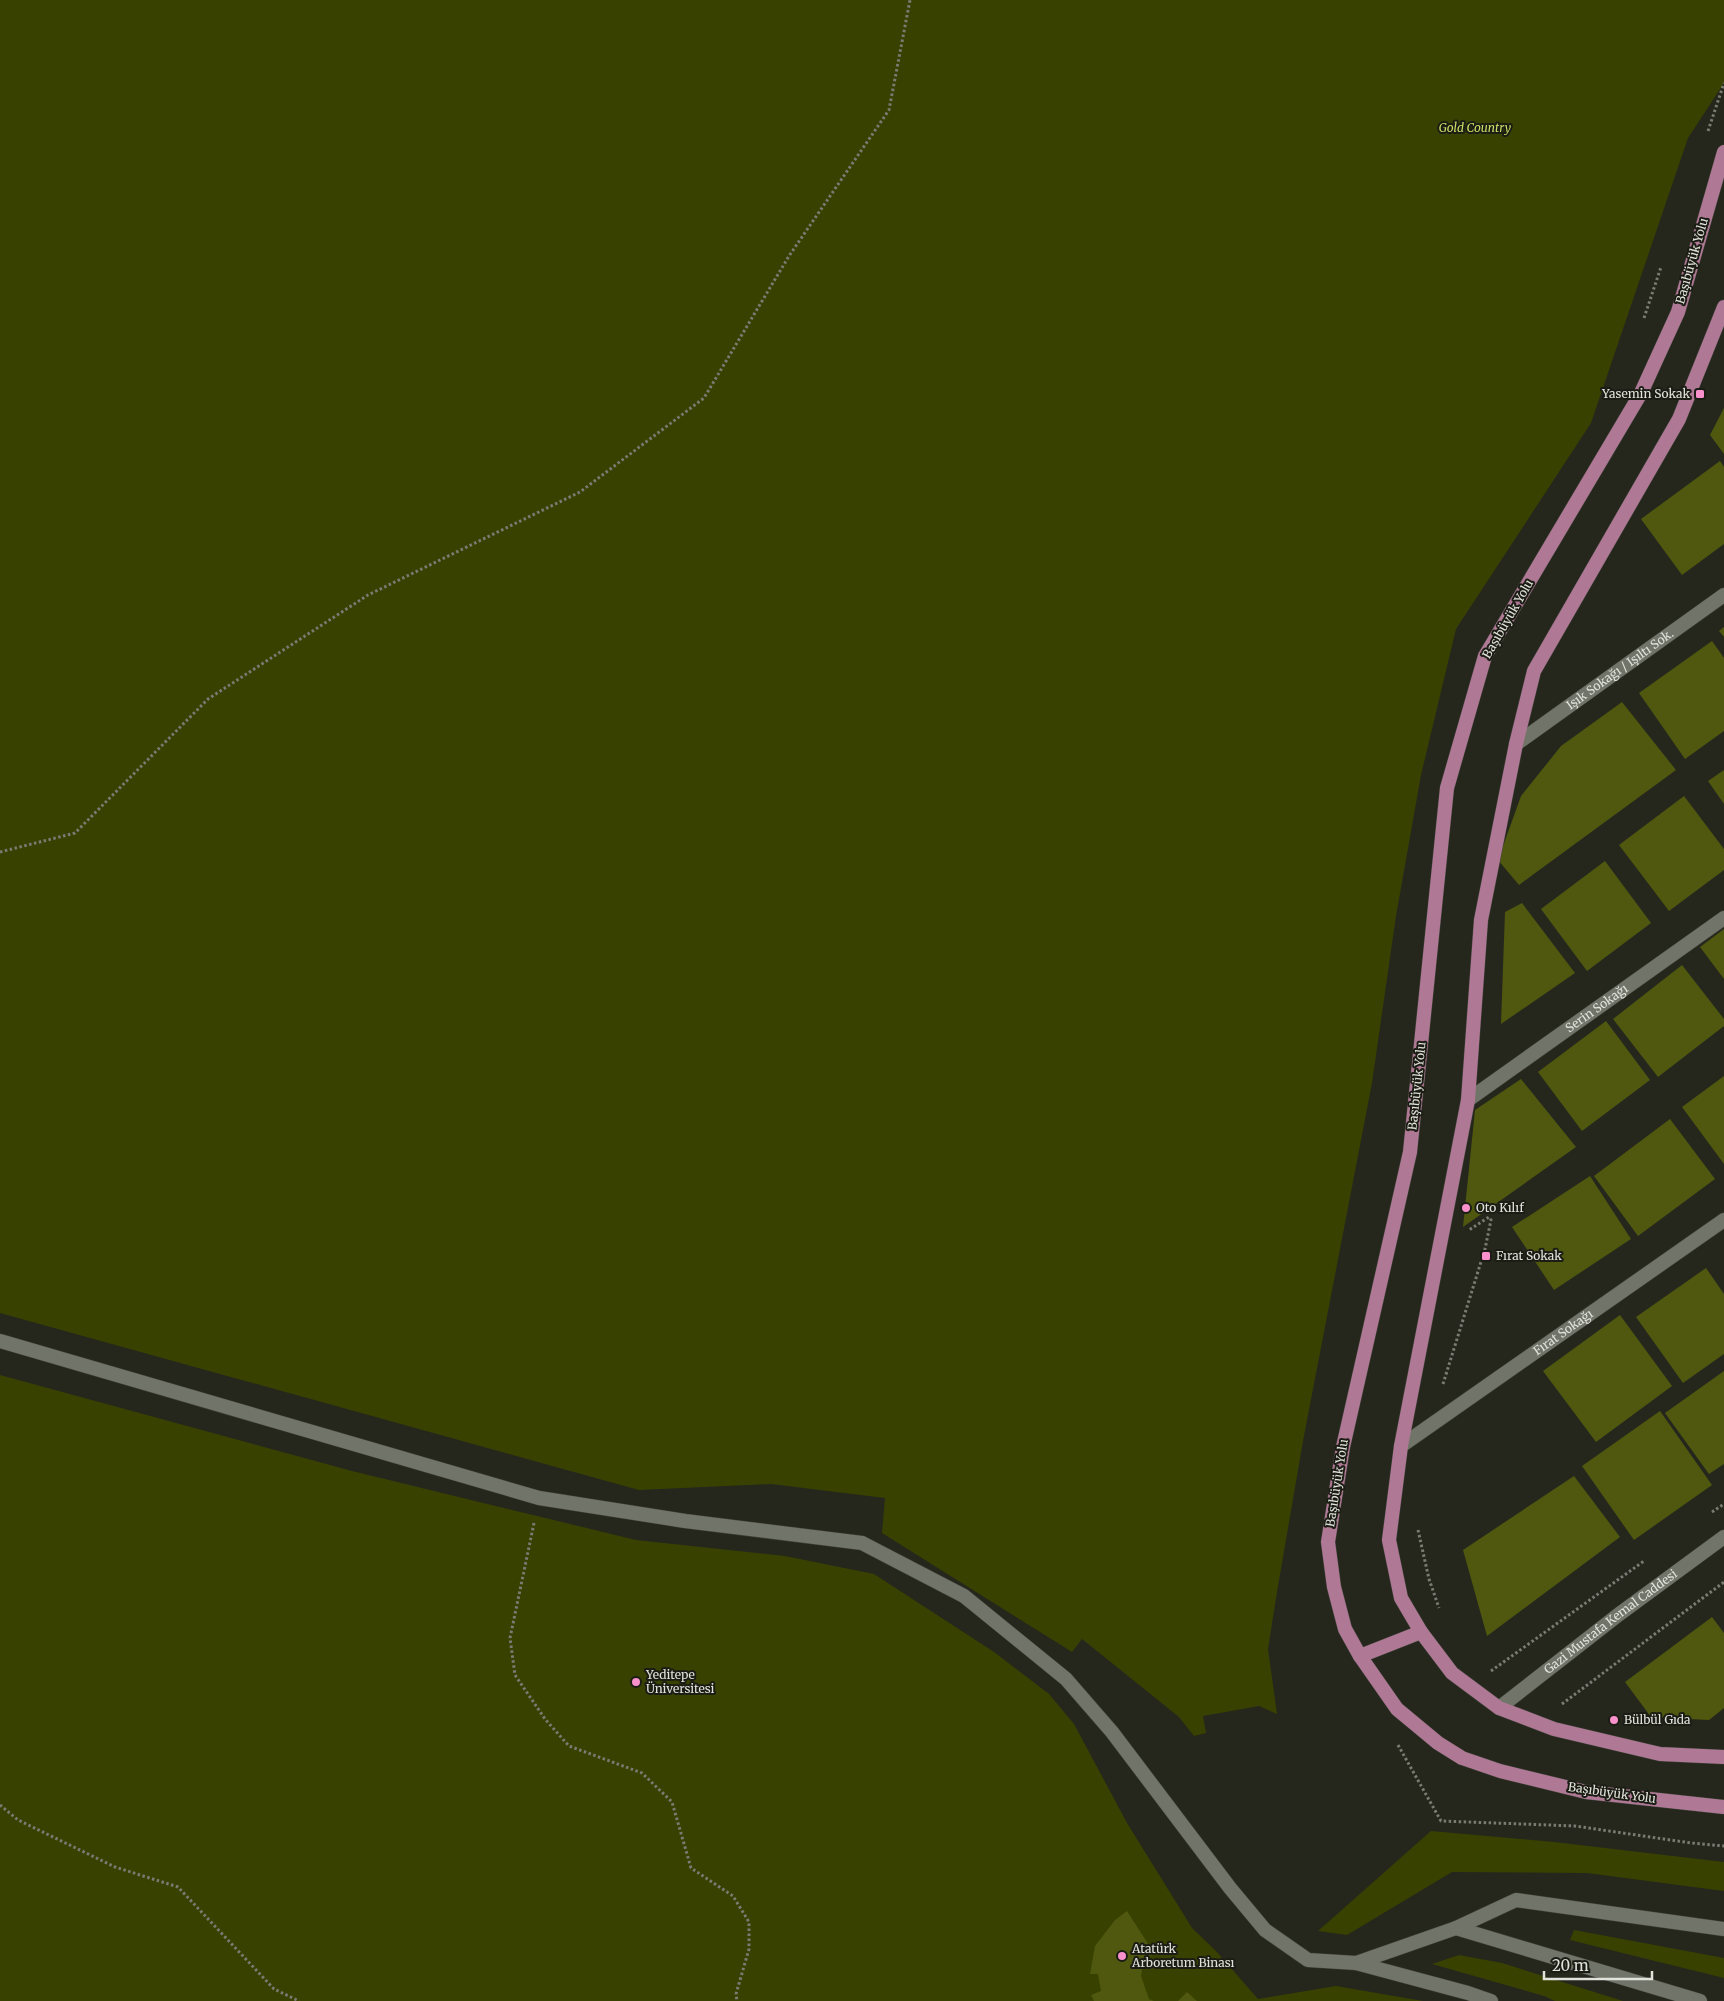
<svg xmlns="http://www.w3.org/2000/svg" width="1724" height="2001" font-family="Merriweather,serif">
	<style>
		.green { fill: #394101 }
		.building { fill: #4f580e }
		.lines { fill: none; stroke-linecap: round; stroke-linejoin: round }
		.service-casing { stroke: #41423a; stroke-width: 15 }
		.minor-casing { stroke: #41423a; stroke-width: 15 }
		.tertiary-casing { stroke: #41423a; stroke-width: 15 }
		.primary-casing { stroke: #41423a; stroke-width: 15 }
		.path { stroke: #7a7b73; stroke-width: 3; stroke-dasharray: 2.5 2.5; stroke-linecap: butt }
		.service { stroke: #717468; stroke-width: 14 }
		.minor { stroke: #717468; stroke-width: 14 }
		.tertiary { stroke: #717468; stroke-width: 14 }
		.primary { stroke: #af7995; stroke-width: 14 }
		.poi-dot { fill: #f890cc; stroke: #1b1d14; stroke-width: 2 }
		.labels { text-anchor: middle; stroke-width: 4; stroke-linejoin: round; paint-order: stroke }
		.park-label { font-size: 12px; font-style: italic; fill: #ccdf66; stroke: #1b1d14 }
		.street-label { font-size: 12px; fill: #e1e2dc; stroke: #1b1d14 }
		.poi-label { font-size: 12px; fill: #e1e2dc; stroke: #1b1d14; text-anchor: start }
	</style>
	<rect width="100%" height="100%" fill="#25271d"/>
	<g class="green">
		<path d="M 0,0 L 1724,0 L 1724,83 L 1688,138 L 1591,423 L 1456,629 L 1421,775 L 1396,916 L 1372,1083 L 1303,1441 L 1277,1592 L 1268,1649 L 1277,1714 L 1259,1706 L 1203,1716 L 1206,1733 L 1194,1736 L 1179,1717 L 1082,1639 L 1072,1652 L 882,1533 L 885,1498 L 771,1484 L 639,1490 L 0,1313 Z"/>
		<path d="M 0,1375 L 352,1471 L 636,1540 L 785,1556 L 874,1574 L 994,1652 L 1049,1694 L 1074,1724 L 1127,1823 L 1192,1928 L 1216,1951 L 1258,1999 L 1336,1986 L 1423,2001 L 0,2001 Z"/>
		<path d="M 1431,1831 L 1554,1842 L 1724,1862 L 1724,1891 L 1587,1873 L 1452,1872 L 1347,1935 L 1318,1931 Z"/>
		<path d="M 1574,1930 L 1724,1958 L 1724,1978 L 1570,1940 Z"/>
		<path d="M 1459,1955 L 1502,1963 L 1623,2001 L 1555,2001 L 1544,1996 L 1432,1964 Z"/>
	</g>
	<g class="building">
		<path d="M 1724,408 L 1724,454 L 1710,435 Z"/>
		<path d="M 1720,461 L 1724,467 L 1724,544 L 1682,575 L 1641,519 Z"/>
		<path d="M 1724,627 L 1724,637 L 1719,631 Z"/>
		<path d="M 1712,641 L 1724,658 L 1724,731 L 1685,759 L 1639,693 Z"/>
		<path d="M 1622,702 L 1676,770 L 1519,885 L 1498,860 L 1521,796 L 1561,746 Z"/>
		<path d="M 1724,770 L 1724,804 L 1708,781 Z"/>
		<path d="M 1684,796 L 1724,849 L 1724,870 L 1669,911 L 1619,845 Z"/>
		<path d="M 1605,861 L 1651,923 L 1587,971 L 1541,909 Z"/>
		<path d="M 1522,903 L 1575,973 L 1501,1024 L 1505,912 Z"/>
		<path d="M 1724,929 L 1724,979 L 1700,947 Z"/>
		<path d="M 1682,965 L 1724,1019 L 1724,1026 L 1658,1077 L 1613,1019 Z"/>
		<path d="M 1606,1021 L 1650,1080 L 1582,1131 L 1538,1072 Z"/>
		<path d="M 1724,1076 L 1724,1164 L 1682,1107 Z"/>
		<path d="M 1521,1079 L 1576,1147 L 1463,1227 L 1475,1110 Z"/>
		<path d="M 1670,1119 L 1715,1179 L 1638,1236 L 1594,1176 Z"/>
		<path d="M 1590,1176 L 1631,1239 L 1554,1290 L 1512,1227 Z"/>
		<path d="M 1706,1268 L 1724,1294 L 1724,1354 L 1683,1383 L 1636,1317 Z"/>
		<path d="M 1620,1315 L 1672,1386 L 1596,1442 L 1543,1371 Z"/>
		<path d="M 1724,1371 L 1724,1464 L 1709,1474 L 1665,1413 Z"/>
		<path d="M 1660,1411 L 1712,1485 L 1634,1540 L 1582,1466 Z"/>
		<path d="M 1574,1476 L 1620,1537 L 1487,1636 L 1463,1550 Z"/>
		<path d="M 1712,1617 L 1724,1633 L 1724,1708 L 1709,1720 L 1651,1717 L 1625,1682 Z"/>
		<path d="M 1127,1911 L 1154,1953 L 1147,1959 L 1143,1965 L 1141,1976 L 1149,1999 L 1154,2001 L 1094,2001 L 1091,1995 L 1101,1991 L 1098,1974 L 1090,1974 L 1095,1946 L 1115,1920 Z"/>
		<path d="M 1187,1992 L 1197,2001 L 1178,2001 Z"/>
	</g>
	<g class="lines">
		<defs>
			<g id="service">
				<path d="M 0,1341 L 539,1498 L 685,1521 L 862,1543 L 964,1596 L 1066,1679 L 1112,1732 L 1230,1888 L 1265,1930 L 1308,1960 L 1356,1963 L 1468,1993 L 1491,2001"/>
				<path d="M 1456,1928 L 1700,2001"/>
				<path d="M 1356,1963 L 1456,1928 L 1516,1900 L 1724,1929"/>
			</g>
			<g id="minor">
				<path id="s1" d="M 1516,744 L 1724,595"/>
				<path id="s2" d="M 1468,1100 L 1724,918"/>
				<path id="s3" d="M 1401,1446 L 1724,1220"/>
			</g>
			<g id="tertiary">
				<path id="s4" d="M 1499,1708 L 1618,1615 L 1724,1537"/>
			</g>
			<g id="primary">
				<path d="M 1724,152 L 1678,312 L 1641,393 L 1485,656 L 1447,788 L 1410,1152 L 1343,1447 L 1328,1542 L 1334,1587 L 1345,1629 L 1360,1656 L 1397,1709 L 1438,1743 L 1462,1758 L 1500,1771 L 1586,1792 L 1724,1807"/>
				<path d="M 1724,307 L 1679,419 L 1534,671 L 1516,744 L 1481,920 L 1468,1100 L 1401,1446 L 1389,1540 L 1401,1598 L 1421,1632 L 1452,1673 L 1499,1708 L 1554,1729 L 1660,1754 L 1724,1757"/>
				<path d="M 1360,1656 L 1421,1632"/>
			</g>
		</defs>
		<use href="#service" class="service-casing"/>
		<use href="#minor" class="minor-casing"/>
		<use href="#tertiary" class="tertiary-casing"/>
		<use href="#primary" class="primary-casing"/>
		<g class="path">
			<path d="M 1708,131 L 1724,83"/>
			<path d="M 1644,318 L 1661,267"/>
			<path d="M 0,852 L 75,833 L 208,699 L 368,595 L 580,492 L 704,398 L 789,256 L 889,110 L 910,0"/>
			<path d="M 1443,1384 L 1485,1249 L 1491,1220 L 1489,1217 L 1469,1230"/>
			<path d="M 1712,1512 L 1724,1504"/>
			<path d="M 534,1523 L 510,1638 L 515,1675 L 545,1719 L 569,1746 L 642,1773 L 672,1802 L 691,1868 L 733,1896 L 749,1922 L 749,1949 L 736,1994 L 737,2001"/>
			<path d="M 1418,1530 L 1429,1579 L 1439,1608"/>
			<path d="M 1491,1671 L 1644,1561"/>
			<path d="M 1562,1704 L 1724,1582"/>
			<path d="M 1398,1745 L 1441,1821 L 1575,1826 L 1691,1843 L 1724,1846"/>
			<path d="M 0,1805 L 18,1820 L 115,1867 L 178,1887 L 274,1989 L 299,2001"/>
		</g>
		<use href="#service" class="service"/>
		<use href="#minor" class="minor"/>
		<use href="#tertiary" class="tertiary"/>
		<use href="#primary" class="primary"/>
	</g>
	<g class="poi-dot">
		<rect x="1695" y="389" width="10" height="10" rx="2.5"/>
		<circle cx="1466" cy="1208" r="5"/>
		<rect x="1481" y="1251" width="10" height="10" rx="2.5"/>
		<circle cx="636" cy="1682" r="5"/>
		<circle cx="1614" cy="1720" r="5"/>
		<circle cx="1122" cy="1956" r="5"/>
	</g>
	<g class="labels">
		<g class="park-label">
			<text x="1475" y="132">Gold Country</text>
		</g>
		<g class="street-label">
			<text transform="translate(1692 261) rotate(-74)" y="4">Başıbüyük Yolu</text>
			<text transform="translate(1508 619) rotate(-60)" y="4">Başıbüyük Yolu</text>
			<text dy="4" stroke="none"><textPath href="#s1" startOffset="128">Işık Sokağı / Işıltı Sok.</textPath></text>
			<text dy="4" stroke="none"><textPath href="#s2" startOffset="158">Serin Sokağı</textPath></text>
			<text transform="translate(1417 1086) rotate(-84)" y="4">Başıbüyük Yolu</text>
			<text dy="4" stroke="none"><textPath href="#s3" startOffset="198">Fırat Sokağı</textPath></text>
			<text transform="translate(1337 1483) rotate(-81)" y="4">Başıbüyük Yolu</text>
			<text dy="4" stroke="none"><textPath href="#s4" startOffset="141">Gazi Mustafa Kemal Caddesi</textPath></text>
			<text transform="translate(1612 1793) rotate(8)" y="4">Başıbüyük Yolu</text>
		</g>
		<g class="poi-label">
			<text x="1690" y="398" text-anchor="end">Yasemin Sokak</text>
			<text x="1476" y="1212">Oto Kılıf</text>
			<text x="1496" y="1260">Fırat Sokak</text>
			<text x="646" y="1679">Yeditepe<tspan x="646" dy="14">Üniversitesi</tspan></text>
			<text x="1624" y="1724">Bülbül Gıda</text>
			<text x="1132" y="1953">Atatürk<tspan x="1132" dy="14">Arboretum Binası</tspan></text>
		</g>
	</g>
	<path d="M1544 1971v8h108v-8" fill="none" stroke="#e1e2dc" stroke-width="2.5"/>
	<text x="1552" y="1971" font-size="15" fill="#e1e2dc" stroke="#1b1d14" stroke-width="4" paint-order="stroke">20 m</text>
</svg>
